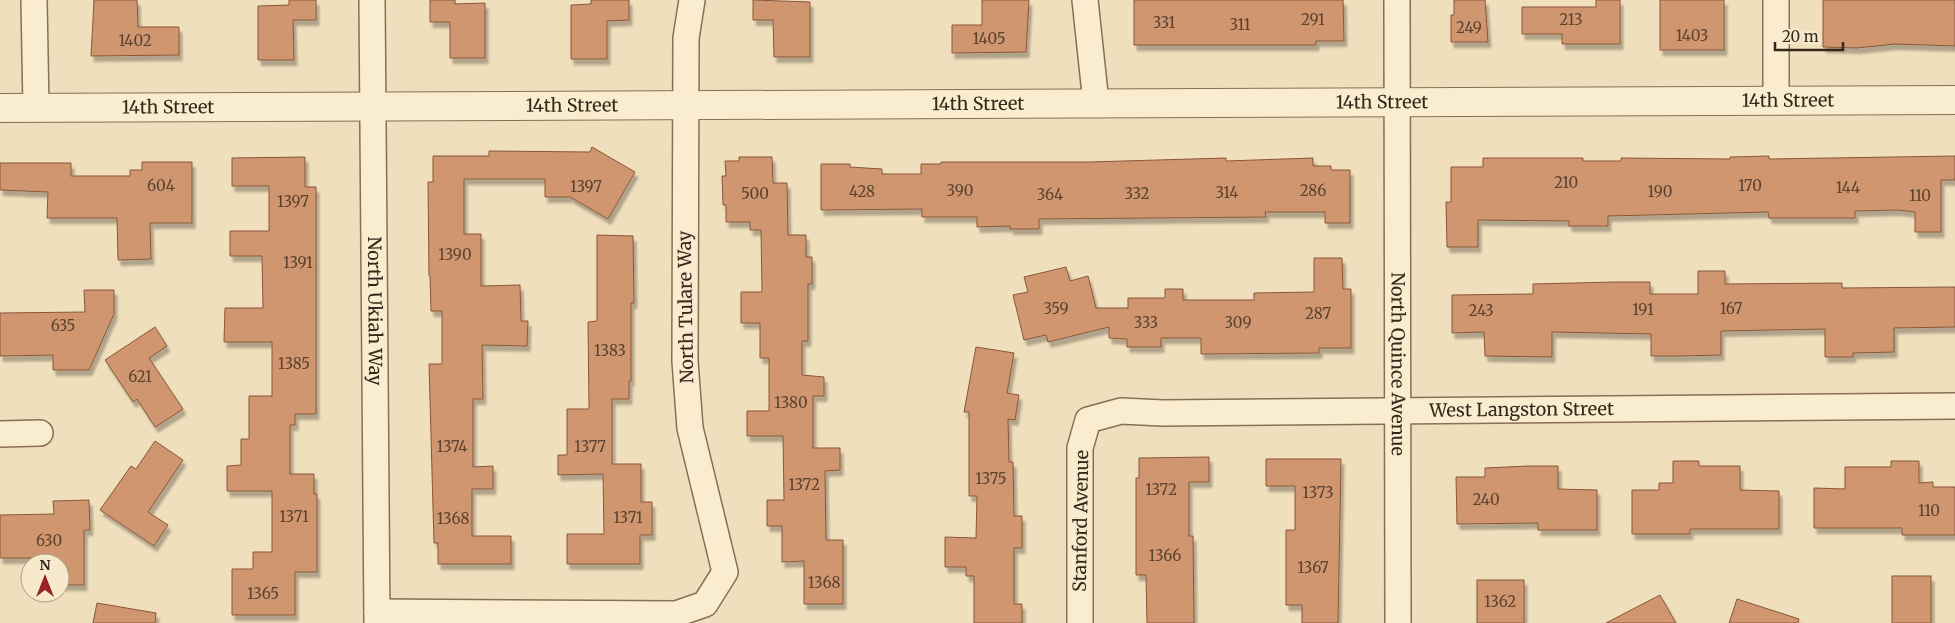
<svg xmlns="http://www.w3.org/2000/svg" width="1955" height="623" font-family="Merriweather,serif">
	<style>
		.building { fill: #d09670; stroke: #88573a; filter: url(#shadow) }
		.lines { fill: none; stroke-linecap: round; stroke-linejoin: round }
		.minor-casing { stroke: #886f55; stroke-width: 28 }
		.tertiary-casing { stroke: #886f55; stroke-width: 30 }
		.minor { stroke: #faedcf; stroke-width: 25 }
		.tertiary { stroke: #faedcf; stroke-width: 28 }
		.labels { text-anchor: middle; stroke-width: 4; stroke-linejoin: round; paint-order: stroke }
		.number-label { font-size: 15px; fill: #5c4330 }
		.street-label { font-size: 18px; fill: #36271b; stroke: #f7eacc }
	</style>
	<defs>
		<filter id="shadow"><feDropShadow dx="3" dy="5.5" stdDeviation="1" flood-color="#0004"/></filter>
	</defs>
	<rect width="100%" height="100%" fill="#f0dfbc"/>
	<g class="building">
		<path d="M 94,0 L 137,0 L 138,27 L 179,27 L 179,55 L 91,56 Z"/>
		<path d="M 289,0 L 316,0 L 316,20 L 293,20 L 294,60 L 258,60 L 258,6 L 289,5 Z"/>
		<path d="M 430,0 L 455,0 L 455,4 L 485,3 L 485,58 L 450,58 L 450,22 L 430,22 Z"/>
		<path d="M 591,0 L 629,0 L 629,20 L 607,21 L 607,59 L 571,59 L 571,5 L 591,4 Z"/>
		<path d="M 753,0 L 810,2 L 810,57 L 774,57 L 773,20 L 753,20 Z"/>
		<path d="M 982,0 L 1029,0 L 1026,52 L 952,53 L 952,25 L 982,25 Z"/>
		<path d="M 1134,0 L 1343,0 L 1344,41 L 1316,41 L 1316,45 L 1134,45 Z"/>
		<path d="M 1454,0 L 1485,0 L 1488,42 L 1451,42 L 1451,15 L 1454,15 Z"/>
		<path d="M 1596,0 L 1620,0 L 1620,44 L 1562,44 L 1562,34 L 1522,34 L 1522,7 L 1596,7 Z"/>
		<rect x="1660" y="0" width="64" height="50"/>
		<path d="M 1823,0 L 1955,0 L 1955,46 L 1895,44 L 1857,48 L 1823,47 Z"/>
		<path d="M 592,147 L 635,172 L 608,219 L 570,197 L 545,197 L 545,179 L 464,179 L 464,234 L 481,234 L 481,286 L 520,285 L 521,321 L 528,321 L 527,346 L 482,345 L 483,399 L 473,399 L 473,467 L 493,466 L 493,489 L 472,489 L 472,536 L 511,536 L 511,564 L 438,564 L 438,543 L 434,543 L 429,364 L 442,364 L 442,311 L 431,311 L 430,276 L 429,276 L 428,182 L 433,182 L 433,156 L 489,156 L 489,151 L 590,152 Z"/>
		<path d="M 1769,156 L 1769,159 L 1955,156 L 1955,180 L 1941,180 L 1941,232 L 1915,232 L 1915,212 L 1898,210 L 1855,211 L 1855,218 L 1769,218 L 1768,212 L 1608,216 L 1608,226 L 1569,226 L 1569,221 L 1478,220 L 1478,247 L 1447,247 L 1446,202 L 1451,202 L 1451,167 L 1483,167 L 1483,158 L 1583,158 L 1583,161 L 1621,161 L 1621,158 L 1730,159 L 1730,157 Z"/>
		<path d="M 305,157 L 305,187 L 316,187 L 316,414 L 295,414 L 295,425 L 290,425 L 290,474 L 314,474 L 314,494 L 317,494 L 317,572 L 295,572 L 295,615 L 232,615 L 232,569 L 253,569 L 253,552 L 272,552 L 272,491 L 227,491 L 227,466 L 241,465 L 241,439 L 249,439 L 249,396 L 272,396 L 272,342 L 224,342 L 225,308 L 263,308 L 262,256 L 230,256 L 230,231 L 269,231 L 269,186 L 232,186 L 232,158 Z"/>
		<path d="M 739,157 L 772,157 L 773,183 L 787,183 L 788,235 L 806,235 L 806,257 L 812,257 L 812,284 L 808,284 L 808,341 L 802,341 L 802,375 L 824,377 L 824,396 L 813,396 L 813,448 L 840,448 L 840,470 L 825,471 L 826,540 L 843,540 L 843,604 L 804,604 L 804,561 L 782,562 L 782,526 L 767,526 L 767,500 L 784,500 L 783,436 L 747,436 L 747,411 L 769,411 L 769,358 L 760,358 L 760,323 L 741,323 L 741,292 L 762,292 L 761,230 L 750,230 L 750,222 L 726,222 L 726,205 L 723,205 L 722,176 L 726,176 L 725,161 L 739,161 Z"/>
		<path d="M 1226,158 L 1226,161 L 1313,158 L 1313,166 L 1331,166 L 1331,170 L 1350,170 L 1350,223 L 1325,223 L 1325,212 L 1265,212 L 1266,217 L 1039,219 L 1039,229 L 1010,229 L 1010,226 L 977,227 L 977,217 L 922,217 L 922,209 L 821,210 L 821,164 L 850,164 L 850,167 L 882,169 L 882,174 L 921,174 L 921,164 L 941,164 L 941,162 L 1089,162 Z"/>
		<path d="M 142,162 L 192,162 L 192,223 L 150,223 L 151,259 L 118,260 L 117,218 L 47,218 L 48,192 L 0,190 L 0,163 L 71,163 L 71,176 L 130,176 L 130,170 L 142,170 Z"/>
		<path d="M 597,235 L 633,236 L 634,303 L 631,303 L 631,381 L 629,381 L 629,399 L 612,399 L 612,464 L 641,464 L 641,502 L 652,502 L 652,535 L 640,535 L 640,564 L 567,564 L 567,534 L 604,534 L 603,474 L 558,475 L 558,455 L 567,455 L 567,409 L 589,409 L 588,322 L 597,321 Z"/>
		<path d="M 1314,258 L 1342,258 L 1343,289 L 1351,289 L 1351,348 L 1319,348 L 1319,353 L 1201,354 L 1201,338 L 1161,338 L 1161,347 L 1127,347 L 1127,339 L 1109,338 L 1109,327 L 1048,342 L 1046,335 L 1024,340 L 1013,295 L 1028,292 L 1024,277 L 1066,267 L 1070,281 L 1088,276 L 1096,308 L 1128,308 L 1128,298 L 1165,298 L 1165,289 L 1183,289 L 1183,300 L 1254,300 L 1254,293 L 1314,292 Z"/>
		<path d="M 1698,271 L 1725,271 L 1725,284 L 1842,283 L 1842,288 L 1955,287 L 1955,327 L 1894,328 L 1894,352 L 1853,353 L 1853,357 L 1825,357 L 1825,329 L 1721,331 L 1721,355 L 1683,356 L 1651,356 L 1651,334 L 1552,332 L 1552,357 L 1485,356 L 1484,332 L 1452,333 L 1452,295 L 1533,294 L 1533,284 L 1614,282 L 1650,282 L 1650,294 L 1698,294 Z"/>
		<path d="M 84,290 L 114,290 L 114,314 L 89,370 L 53,370 L 53,355 L 0,356 L 0,313 L 85,312 Z"/>
		<path d="M 155,327 L 167,346 L 149,358 L 183,409 L 155,427 L 137,399 L 133,402 L 105,360 Z"/>
		<path d="M 976,347 L 1014,353 L 1007,393 L 1019,395 L 1015,420 L 1008,419 L 1009,462 L 1013,462 L 1014,516 L 1022,516 L 1022,548 L 1014,548 L 1014,604 L 1022,604 L 1022,623 L 974,623 L 974,576 L 966,576 L 966,567 L 945,567 L 945,537 L 976,538 L 977,496 L 969,496 L 969,412 L 964,412 Z"/>
		<path d="M 155,441 L 183,460 L 148,512 L 168,525 L 154,546 L 100,510 L 131,466 L 136,469 Z"/>
		<path d="M 1209,457 L 1209,482 L 1189,482 L 1189,536 L 1193,536 L 1194,623 L 1147,623 L 1146,575 L 1136,575 L 1136,478 L 1139,478 L 1139,458 Z"/>
		<path d="M 1266,459 L 1341,459 L 1338,623 L 1302,623 L 1302,605 L 1286,605 L 1286,530 L 1295,530 L 1295,486 L 1266,486 Z"/>
		<path d="M 1673,461 L 1699,461 L 1699,466 L 1740,466 L 1740,490 L 1779,491 L 1779,529 L 1690,529 L 1690,534 L 1632,534 L 1632,490 L 1659,490 L 1659,483 L 1673,483 Z"/>
		<path d="M 1891,461 L 1919,461 L 1919,483 L 1933,482 L 1933,487 L 1955,487 L 1955,535 L 1902,535 L 1902,528 L 1814,528 L 1814,488 L 1845,489 L 1845,467 L 1891,467 Z"/>
		<path d="M 1528,466 L 1558,466 L 1558,489 L 1597,490 L 1597,530 L 1538,530 L 1538,523 L 1457,524 L 1456,477 L 1485,477 L 1485,468 Z"/>
		<path d="M 89,500 L 90,530 L 84,530 L 84,585 L 60,585 L 60,563 L 48,563 L 48,558 L 0,558 L 0,515 L 54,514 L 53,501 Z"/>
		<rect x="1892" y="576" width="39" height="47"/>
		<rect x="1477" y="580" width="47" height="43"/>
		<path d="M 1660,595 L 1676,623 L 1606,623 Z"/>
		<path d="M 1737,599 L 1799,619 L 1798,623 L 1729,623 Z"/>
		<path d="M 97,603 L 156,613 L 155,623 L 93,623 Z"/>
	</g>
	<g class="lines">
		<defs>
			<g id="minor">
				<path d="M 34,0 L 36,108"/>
				<path id="s1" d="M 372,0 L 377,623"/>
				<path d="M 1085,0 L 1096,103"/>
				<path id="s2" d="M 1397,0 L 1398,623"/>
				<path d="M 1776,0 L 1776,101"/>
				<path d="M 0,434 L 40,433"/>
				<path d="M 377,612 L 676,614 L 705,604 L 725,572 L 690,428 L 685,361 L 686,38 L 692,0"/>
				<path id="s3" d="M 1080,623 L 1080,448 L 1088,420 L 1121,411 L 1163,413 L 1955,406"/>
			</g>
			<g id="tertiary">
				<path id="s4" d="M 0,108 L 1955,100"/>
			</g>
		</defs>
		<use href="#minor" class="minor-casing"/>
		<use href="#tertiary" class="tertiary-casing"/>
		<use href="#minor" class="minor"/>
		<use href="#tertiary" class="tertiary"/>
	</g>
	<g class="labels">
		<g class="number-label">
			<text x="1313" y="25">291</text>
			<text x="1571" y="25">213</text>
			<text x="1164" y="28">331</text>
			<text x="1240" y="30">311</text>
			<text x="1469" y="33">249</text>
			<text x="1692" y="41">1403</text>
			<text x="989" y="44">1405</text>
			<text x="135" y="46">1402</text>
			<text x="1566" y="188">210</text>
			<text x="161" y="191">604</text>
			<text x="1750" y="191">170</text>
			<text x="586" y="192">1397</text>
			<text x="1848" y="193">144</text>
			<text x="960" y="196">390</text>
			<text x="1313" y="196">286</text>
			<text x="862" y="197">428</text>
			<text x="1660" y="197">190</text>
			<text x="1227" y="198">314</text>
			<text x="755" y="199">500</text>
			<text x="1137" y="199">332</text>
			<text x="1050" y="200">364</text>
			<text x="1920" y="201">110</text>
			<text x="293" y="207">1397</text>
			<text x="455" y="260">1390</text>
			<text x="298" y="268">1391</text>
			<text x="1056" y="314">359</text>
			<text x="1731" y="314">167</text>
			<text x="1643" y="315">191</text>
			<text x="1481" y="316">243</text>
			<text x="1318" y="319">287</text>
			<text x="1146" y="328">333</text>
			<text x="1238" y="328">309</text>
			<text x="63" y="331">635</text>
			<text x="610" y="356">1383</text>
			<text x="294" y="369">1385</text>
			<text x="140" y="382">621</text>
			<text x="791" y="408">1380</text>
			<text x="452" y="452">1374</text>
			<text x="590" y="452">1377</text>
			<text x="991" y="484">1375</text>
			<text x="804" y="490">1372</text>
			<text x="1161" y="495">1372</text>
			<text x="1318" y="498">1373</text>
			<text x="1486" y="505">240</text>
			<text x="1929" y="516">110</text>
			<text x="294" y="522">1371</text>
			<text x="628" y="523">1371</text>
			<text x="453" y="524">1368</text>
			<text x="49" y="546">630</text>
			<text x="1165" y="561">1366</text>
			<text x="1313" y="573">1367</text>
			<text x="824" y="588">1368</text>
			<text x="263" y="599">1365</text>
			<text x="1500" y="607">1362</text>
		</g>
		<g class="street-label">
			<text dy="6" stroke="none"><textPath href="#s4" startOffset="1788">14th Street</textPath></text>
			<text dy="6" stroke="none"><textPath href="#s4" startOffset="1382">14th Street</textPath></text>
			<text dy="6" stroke="none"><textPath href="#s4" startOffset="978">14th Street</textPath></text>
			<text dy="6" stroke="none"><textPath href="#s4" startOffset="572">14th Street</textPath></text>
			<text dy="6" stroke="none"><textPath href="#s4" startOffset="168">14th Street</textPath></text>
			<text transform="translate(686 307) rotate(-91)" y="6">North Tulare Way</text>
			<text dy="6" stroke="none"><textPath href="#s1" startOffset="311">North Ukiah Way</textPath></text>
			<text dy="6" stroke="none"><textPath href="#s2" startOffset="364">North Quince Avenue</textPath></text>
			<text dy="6" stroke="none"><textPath href="#s3" startOffset="639">West Langston Street</textPath></text>
			<text transform="translate(1081 521) rotate(-89)" y="6">Stanford Avenue</text>
		</g>
	</g>
	<g transform="translate(45 578)"><circle r="24" fill="#f7eacc" stroke="#aa9c85"/>
	<path d="M0-4L9 19L0 12L-9 19Z" fill="#992225"/>
	<text y="-8" font-size="14" font-weight="bold" text-anchor="middle" fill="#36271b">N</text>
	</g>
	<path d="M1775 42v8h68v-8" fill="none" stroke="#36271b" stroke-width="2.5"/>
	<text x="1782" y="42" font-size="15" fill="#36271b" stroke="#f7eacc" stroke-width="4" paint-order="stroke">20 m</text>
</svg>
